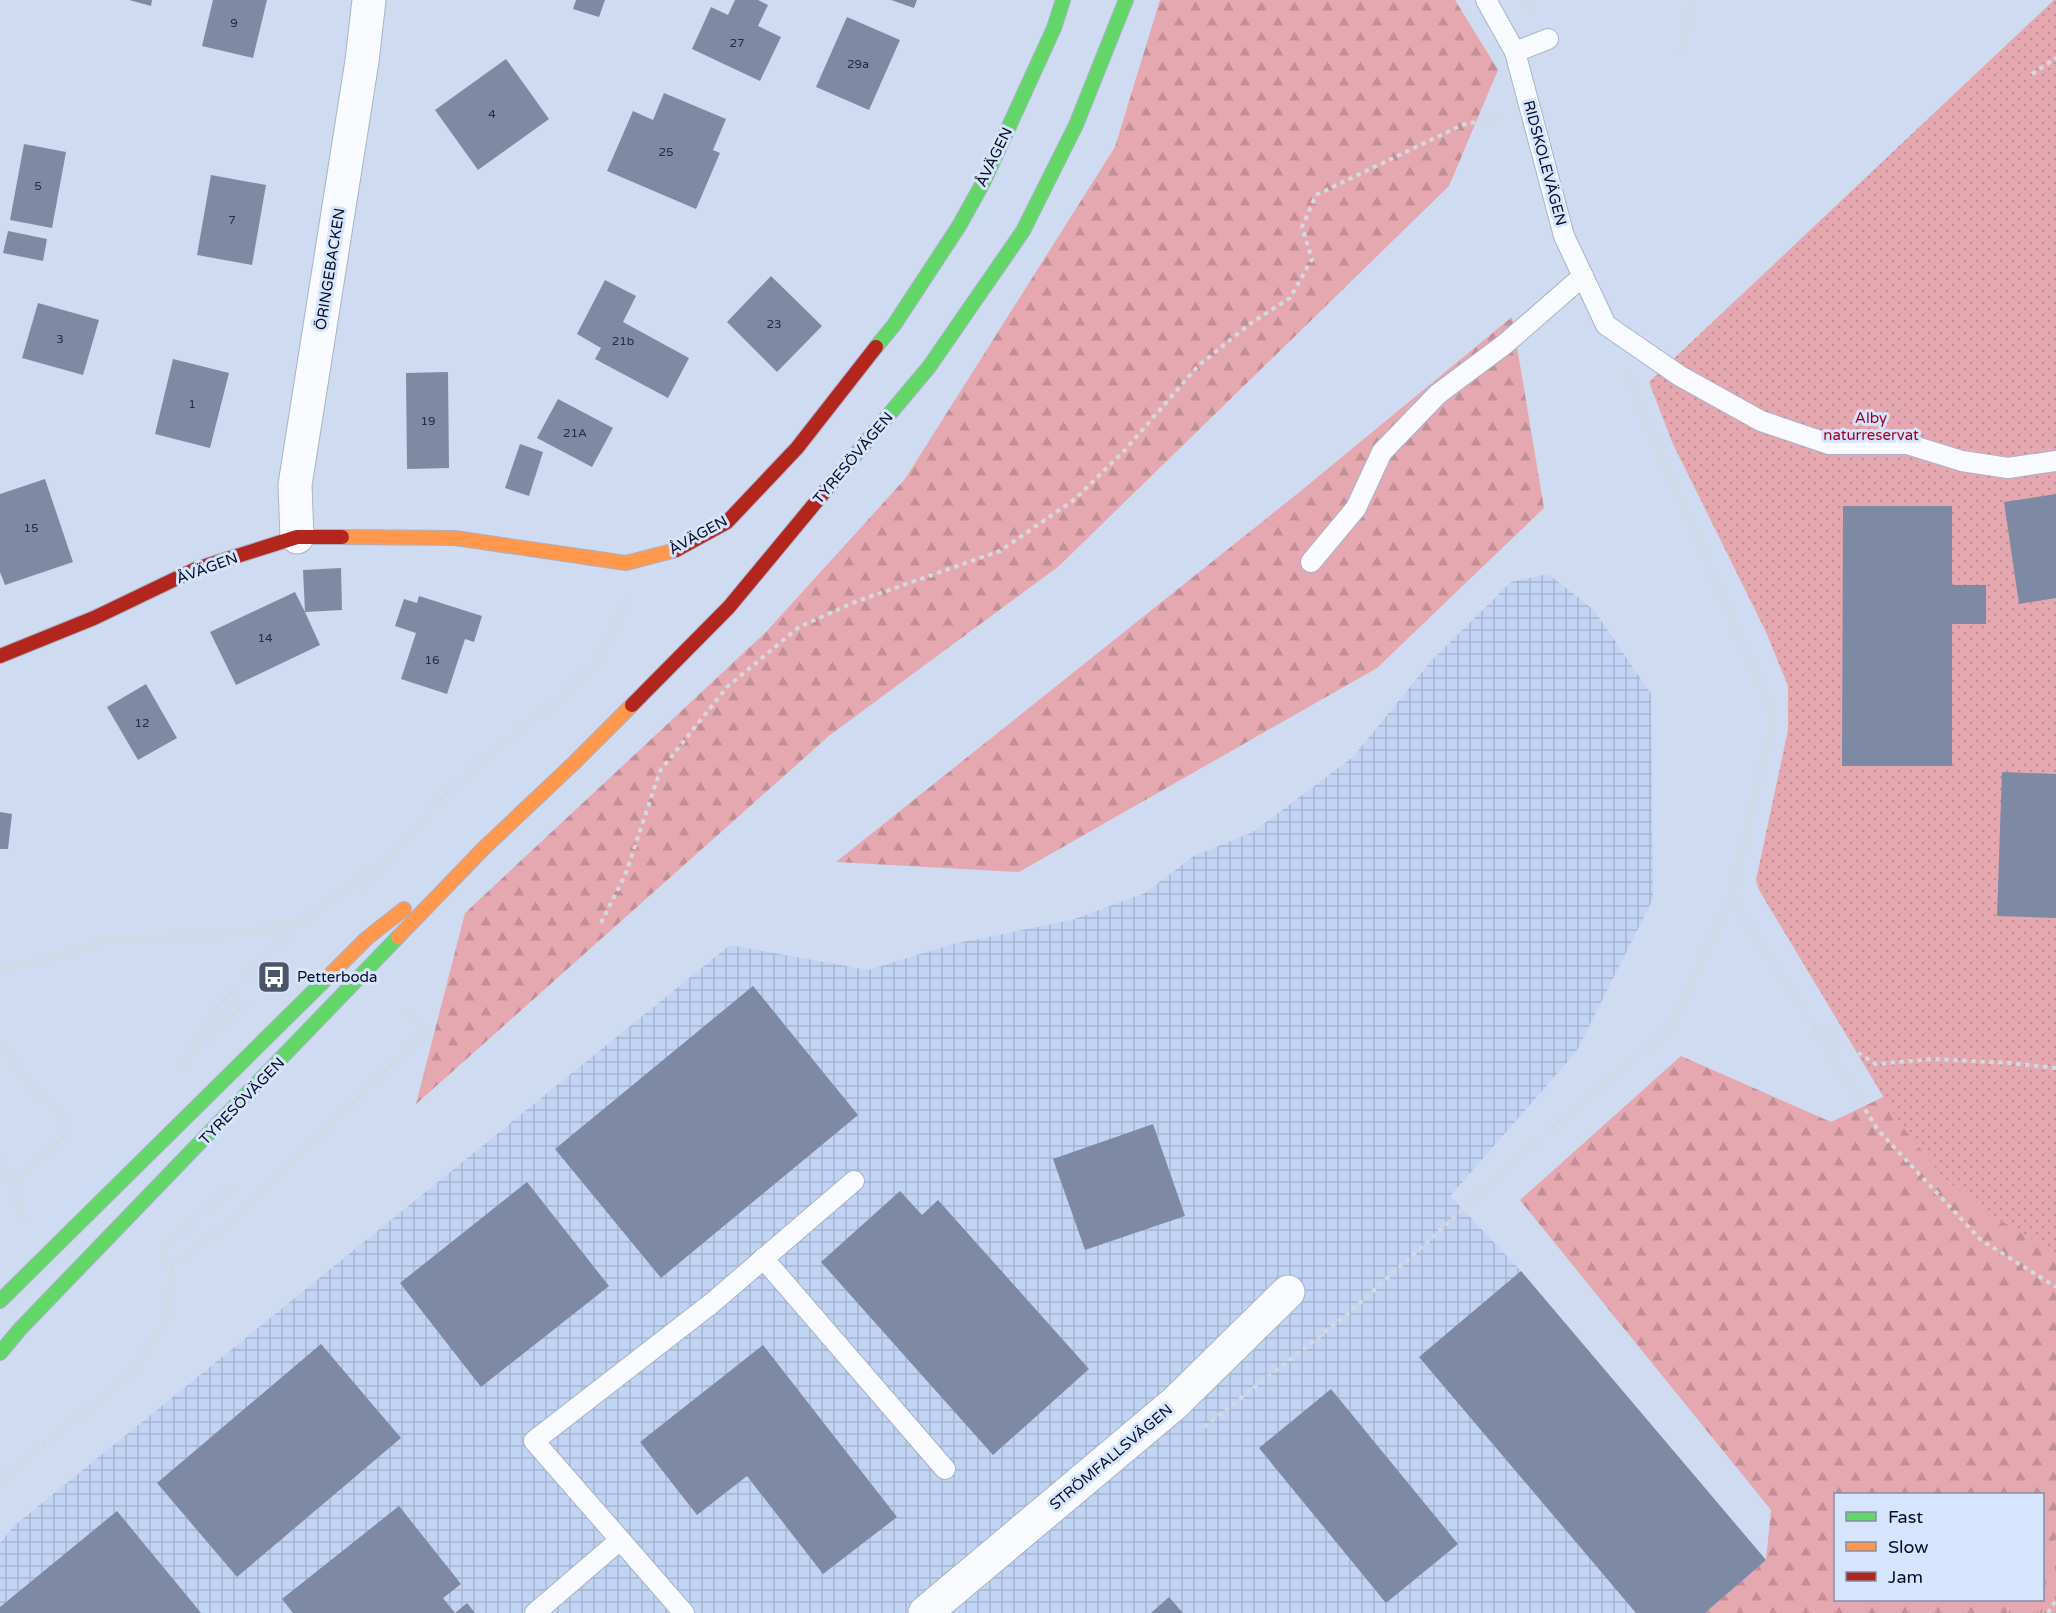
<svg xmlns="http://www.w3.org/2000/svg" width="2056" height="1613" font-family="'Varela Round',sans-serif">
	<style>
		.industrial { fill: url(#industrial-grid) }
		.grass { fill: url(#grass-tufts) }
		.forest { fill: url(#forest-firs) }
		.park { fill: url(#park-dots) }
		.building { fill: #7e8aa4 }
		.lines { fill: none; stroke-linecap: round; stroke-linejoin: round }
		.lane-casing { stroke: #a8b3c8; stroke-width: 22 }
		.street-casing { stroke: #a8b3c8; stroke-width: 35 }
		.fast-casing { stroke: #a8b3c8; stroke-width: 16 }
		.slow-casing { stroke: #a8b3c8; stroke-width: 16 }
		.jam-casing { stroke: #a8b3c8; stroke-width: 16 }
		.path { stroke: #d4d8df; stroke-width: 4; stroke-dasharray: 4.5 4.5; stroke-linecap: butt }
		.lane { stroke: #f8fafd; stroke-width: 20 }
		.street { stroke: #f8fafd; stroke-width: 33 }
		.fast { stroke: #63d668; stroke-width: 14 }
		.slow { stroke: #ff974d; stroke-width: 14 }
		.jam { stroke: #b3261e; stroke-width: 14 }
		.labels { text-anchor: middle; stroke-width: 6; stroke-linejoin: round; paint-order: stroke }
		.number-label { font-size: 12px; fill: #222c42 }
		.street-label { font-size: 15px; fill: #040d22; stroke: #d6e4fd }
		.park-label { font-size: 15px; fill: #9e001d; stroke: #d6e4fd }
		.poi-label { font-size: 15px; fill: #040d22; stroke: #d6e4fd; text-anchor: start }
	</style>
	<defs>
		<pattern id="industrial-grid" width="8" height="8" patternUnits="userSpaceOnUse" patternTransform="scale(1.5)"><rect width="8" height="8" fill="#c2d4f4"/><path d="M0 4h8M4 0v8" fill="none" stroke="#a5b5d1"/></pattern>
		<pattern id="grass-tufts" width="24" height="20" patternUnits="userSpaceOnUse" patternTransform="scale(1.5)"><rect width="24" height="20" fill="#e5a8b0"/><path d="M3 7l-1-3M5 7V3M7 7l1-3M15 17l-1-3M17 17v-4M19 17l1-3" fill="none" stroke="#c38f97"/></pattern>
		<pattern id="forest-firs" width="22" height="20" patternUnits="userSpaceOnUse" patternTransform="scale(1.5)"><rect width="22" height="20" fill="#e5a8b0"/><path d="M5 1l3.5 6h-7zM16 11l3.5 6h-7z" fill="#c38f97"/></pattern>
		<pattern id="park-dots" width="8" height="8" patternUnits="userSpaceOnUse" patternTransform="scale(1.5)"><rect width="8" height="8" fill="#e5a8b0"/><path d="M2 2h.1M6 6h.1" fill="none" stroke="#c38f97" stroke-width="1.8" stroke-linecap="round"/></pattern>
	</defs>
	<rect width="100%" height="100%" fill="#cfdbf0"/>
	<path class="industrial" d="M 1548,574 L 1594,610 L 1651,694 L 1653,899 L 1576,1052 L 1450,1196 L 1521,1271 L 1766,1560 L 1705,1613 L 0,1613 L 0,1543 L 15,1525 L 730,945 L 868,970 L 953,944 L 1072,920 L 1145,893 L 1194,856 L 1253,832 L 1353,757 L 1432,660 L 1511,582 Z"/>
	<path class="grass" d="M 2056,1538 L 2056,1613 L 2007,1613 L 2016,1600 L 2042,1600 L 2043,1559 Z"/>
	<g class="forest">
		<path d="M 1160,0 L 1455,0 L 1498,70 L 1449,186 L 1059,566 L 830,735 L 416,1104 L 465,913 L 766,632 L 905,479 L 1115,147 Z"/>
		<path d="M 1512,317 L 1544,508 L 1377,668 L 1019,872 L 836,862 L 1297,494 Z"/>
		<path d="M 2056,948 L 2056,1538 L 2043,1559 L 2042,1494 L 1836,1494 L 1836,1600 L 2016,1600 L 2007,1613 L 1705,1613 L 1766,1560 L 1771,1510 L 1520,1200 L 1681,1056 L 1831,1122 L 1921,1079 Z"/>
	</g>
	<path class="park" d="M 2054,0 L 2056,0 L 2056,1253 L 1984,1211 L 1942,1176 L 1898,1121 L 1759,890 L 1756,880 L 1788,730 L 1788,686 L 1766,632 L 1672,442 L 1649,382 Z"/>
	<g class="building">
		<path d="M 129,0 L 152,0 L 151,6 Z"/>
		<path d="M 213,0 L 267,0 L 253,58 L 202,46 Z"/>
		<path d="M 576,0 L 605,0 L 599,17 L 573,9 Z"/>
		<path d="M 735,0 L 758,0 L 768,5 L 758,26 L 781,37 L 760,81 L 692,49 L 711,7 L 728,15 Z"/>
		<path d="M 891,0 L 917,0 L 914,8 Z"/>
		<path d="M 847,17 L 900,40 L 869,110 L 816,87 Z"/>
		<path d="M 506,59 L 549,119 L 478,170 L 435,110 Z"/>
		<path d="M 664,93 L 726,119 L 713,150 L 720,153 L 696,209 L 607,171 L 633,111 L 653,120 Z"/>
		<path d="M 24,144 L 66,152 L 52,228 L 10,220 Z"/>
		<path d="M 211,175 L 266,185 L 252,265 L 197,255 Z"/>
		<path d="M 8,231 L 47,239 L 43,261 L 3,253 Z"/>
		<path d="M 771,276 L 822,326 L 777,372 L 727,322 Z"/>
		<path d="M 605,280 L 636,296 L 623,322 L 689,358 L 668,398 L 595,359 L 601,348 L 577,334 Z"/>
		<path d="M 38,303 L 99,320 L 83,375 L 22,358 Z"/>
		<path d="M 173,359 L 229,373 L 210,448 L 155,434 Z"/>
		<path d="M 448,372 L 449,468 L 407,469 L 406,373 Z"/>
		<path d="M 558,399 L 613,428 L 592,467 L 537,438 Z"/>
		<path d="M 520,444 L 543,452 L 529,496 L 505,488 Z"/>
		<path d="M 45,479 L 73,562 L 5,585 L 0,572 L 0,494 Z"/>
		<path d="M 2056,494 L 2056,598 L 2019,604 L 2004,502 Z"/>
		<path d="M 1843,506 L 1952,506 L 1952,585 L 1986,585 L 1986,624 L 1952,624 L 1952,766 L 1842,766 Z"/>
		<path d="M 341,568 L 342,610 L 305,612 L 320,645 L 236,685 L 210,632 L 295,592 L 305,612 L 303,570 Z"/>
		<path d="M 419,596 L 482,616 L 474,642 L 465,639 L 447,694 L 401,679 L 416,633 L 395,626 L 404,599 L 417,603 Z"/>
		<path d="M 146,684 L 177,738 L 138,760 L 107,707 Z"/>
		<path d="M 2002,772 L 2056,774 L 2056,918 L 1997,916 Z"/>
		<path d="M 0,812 L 12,814 L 8,849 L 0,849 Z"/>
		<path d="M 753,986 L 858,1115 L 661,1278 L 555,1149 Z"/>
		<path d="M 1153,1124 L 1185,1216 L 1085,1250 L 1053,1159 Z"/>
		<path d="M 527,1182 L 609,1286 L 481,1387 L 400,1283 Z"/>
		<path d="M 900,1191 L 922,1215 L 938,1200 L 1089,1369 L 993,1455 L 821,1262 Z"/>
		<path d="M 1521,1271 L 1766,1560 L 1705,1613 L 1636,1613 L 1419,1357 Z"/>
		<path d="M 321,1344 L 401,1438 L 237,1577 L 157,1483 Z"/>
		<path d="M 763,1345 L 897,1517 L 823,1574 L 747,1476 L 697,1515 L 640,1442 Z"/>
		<path d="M 1331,1389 L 1458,1544 L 1386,1603 L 1259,1448 Z"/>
		<path d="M 399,1506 L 461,1584 L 443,1598 L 455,1613 L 467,1603 L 475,1613 L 293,1613 L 282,1599 Z"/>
		<path d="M 117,1511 L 201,1613 L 0,1613 L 0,1607 Z"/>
		<path d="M 1169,1597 L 1183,1613 L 1151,1613 Z"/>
	</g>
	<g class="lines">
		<defs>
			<g id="lane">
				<path d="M 1486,0 L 1515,52 L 1564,236 L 1606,325 L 1680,376 L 1761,421 L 1829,444 L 1907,444 L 1962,461 L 2008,468 L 2056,461"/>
				<path d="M 1515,52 L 1548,39"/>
				<path d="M 1311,562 L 1356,508 L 1382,452 L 1438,394 L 1505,344 L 1583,276"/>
				<path d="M 763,1258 L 945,1469"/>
				<path d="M 535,1613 L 620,1540"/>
				<path d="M 684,1613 L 534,1441 L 712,1303 L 854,1181"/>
			</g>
			<g id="street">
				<path d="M 297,537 L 295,485 L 362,61 L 369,0"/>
				<path d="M 925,1613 L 1175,1403 L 1288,1292"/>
			</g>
			<g id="fast">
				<path d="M 876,347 L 894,325 L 959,226 L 984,181 L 1054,28 L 1063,0"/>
				<path d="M 845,467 L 929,367 L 1023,231 L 1076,125 L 1126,0"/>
				<path d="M 0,1301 L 327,978"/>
				<path d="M 0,1353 L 21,1328 L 398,937"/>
			</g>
			<g id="slow">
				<path d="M 342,537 L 455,538 L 626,563 L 676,550"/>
				<path d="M 398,937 L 484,848 L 573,764 L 632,705"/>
				<path d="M 327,978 L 367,938 L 404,909"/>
			</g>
			<g id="jam">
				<path d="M 676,550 L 727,522 L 797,448 L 876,347"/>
				<path d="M 0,656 L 94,618 L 196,569 L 297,537 L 342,537"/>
				<path d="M 632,705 L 729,607 L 845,467"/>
			</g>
		</defs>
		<use href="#lane" class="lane-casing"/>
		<use href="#street" class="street-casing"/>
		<use href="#fast" class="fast-casing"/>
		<use href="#slow" class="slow-casing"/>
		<use href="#jam" class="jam-casing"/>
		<g class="path">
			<path d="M 1526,0 L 1534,15"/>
			<path d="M 1680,53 L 1692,0"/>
			<path d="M 2032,74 L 2056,58"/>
			<path d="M 1626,374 L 1774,716 L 1731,897 L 1878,1130 L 1981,1240 L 2056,1287"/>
			<path d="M 362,894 L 391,857"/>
			<path d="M 601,923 L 626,873 L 660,771 L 727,687 L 799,627 L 855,602 L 1000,551 L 1075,499 L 1124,451 L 1198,366 L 1251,323 L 1290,298 L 1312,259 L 1302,227 L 1316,195 L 1462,125 L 1504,116"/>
			<path d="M 0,968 L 8,968 L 69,954 L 106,940 L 198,937 L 296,925"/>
			<path d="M 1812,1024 L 1876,1064 L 1933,1059 L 2010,1063 L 2056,1068"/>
			<path d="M 0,1042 L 23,1077 L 64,1117 L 62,1139 L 12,1184"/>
			<path d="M 191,1053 L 251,1000"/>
			<path d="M 181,1071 L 187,1056 L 219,1005 L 297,925 L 394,852 L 440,799 L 486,756 L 554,704 L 601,655 L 627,598"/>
			<path d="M 0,1158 L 12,1184 L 25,1224"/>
			<path d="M 171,1268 L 236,1215 L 426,1032 L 407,1012"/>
			<path d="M 1204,1427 L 1349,1313 L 1562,1119 L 1670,1029 L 1731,897"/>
			<path d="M 0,1479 L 109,1392 L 134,1368 L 155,1339 L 167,1314 L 171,1288 L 171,1268 L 160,1251 L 232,1187"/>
			<path d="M 2048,1613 L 2056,1600"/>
		</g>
		<use href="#lane" class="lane"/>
		<use href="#street" class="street"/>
		<use href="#fast" class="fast"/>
		<use href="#slow" class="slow"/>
		<use href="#jam" class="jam"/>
	</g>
	<defs>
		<symbol id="bus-square" viewBox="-11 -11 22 22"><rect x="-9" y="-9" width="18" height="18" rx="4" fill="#4b556a" stroke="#d6e4fd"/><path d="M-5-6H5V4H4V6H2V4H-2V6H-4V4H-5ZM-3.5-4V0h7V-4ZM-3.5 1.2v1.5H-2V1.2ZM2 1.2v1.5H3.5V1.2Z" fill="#fff"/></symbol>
	</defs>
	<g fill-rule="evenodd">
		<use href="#bus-square" x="255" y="958" width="38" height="38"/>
	</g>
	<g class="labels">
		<g class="number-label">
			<text x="234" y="27">9</text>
			<text x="737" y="47">27</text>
			<text x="858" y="68">29a</text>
			<text x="492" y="118">4</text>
			<text x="666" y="156">25</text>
			<text x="38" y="190">5</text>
			<text x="232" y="224">7</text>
			<text x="774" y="328">23</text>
			<text x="60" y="343">3</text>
			<text x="623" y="345">21b</text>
			<text x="192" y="408">1</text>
			<text x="428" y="425">19</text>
			<text x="575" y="437">21A</text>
			<text x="31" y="532">15</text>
			<text x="265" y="642">14</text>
			<text x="432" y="664">16</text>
			<text x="142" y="727">12</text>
		</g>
		<g class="street-label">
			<text transform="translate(994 157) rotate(-64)" y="5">ÅVÄGEN</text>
			<text transform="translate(1545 163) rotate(75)" y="5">RIDSKOLEVÄGEN</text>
			<text transform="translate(330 269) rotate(-81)" y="5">ÖRINGEBACKEN</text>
			<text transform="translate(853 458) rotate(-50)" y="5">TYRESÖVÄGEN</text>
			<text transform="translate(698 535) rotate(-29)" y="5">ÅVÄGEN</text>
			<text transform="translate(207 568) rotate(-20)" y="5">ÅVÄGEN</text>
			<text transform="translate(242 1101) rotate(-46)" y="5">TYRESÖVÄGEN</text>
			<text transform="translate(1111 1457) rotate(-40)" y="5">STRÖMFALLSVÄGEN</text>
		</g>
		<g class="park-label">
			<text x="1871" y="423">Alby<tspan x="1871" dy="17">naturreservat</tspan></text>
		</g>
		<g class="poi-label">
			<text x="297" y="982">Petterboda</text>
		</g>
	</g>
	<rect x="1834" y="1493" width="210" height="108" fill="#d6e4fd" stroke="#828ea5" stroke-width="1.5"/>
	<rect x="1846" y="1512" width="30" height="9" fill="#63d668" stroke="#828ea5" stroke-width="1.5"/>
	<text x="1888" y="1523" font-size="18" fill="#040d22">Fast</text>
	<rect x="1846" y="1542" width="30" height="9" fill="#ff974d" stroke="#828ea5" stroke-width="1.5"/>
	<text x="1888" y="1553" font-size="18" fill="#040d22">Slow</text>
	<rect x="1846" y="1572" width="30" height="9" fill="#b3261e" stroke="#828ea5" stroke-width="1.5"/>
	<text x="1888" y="1583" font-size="18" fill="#040d22">Jam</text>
</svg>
